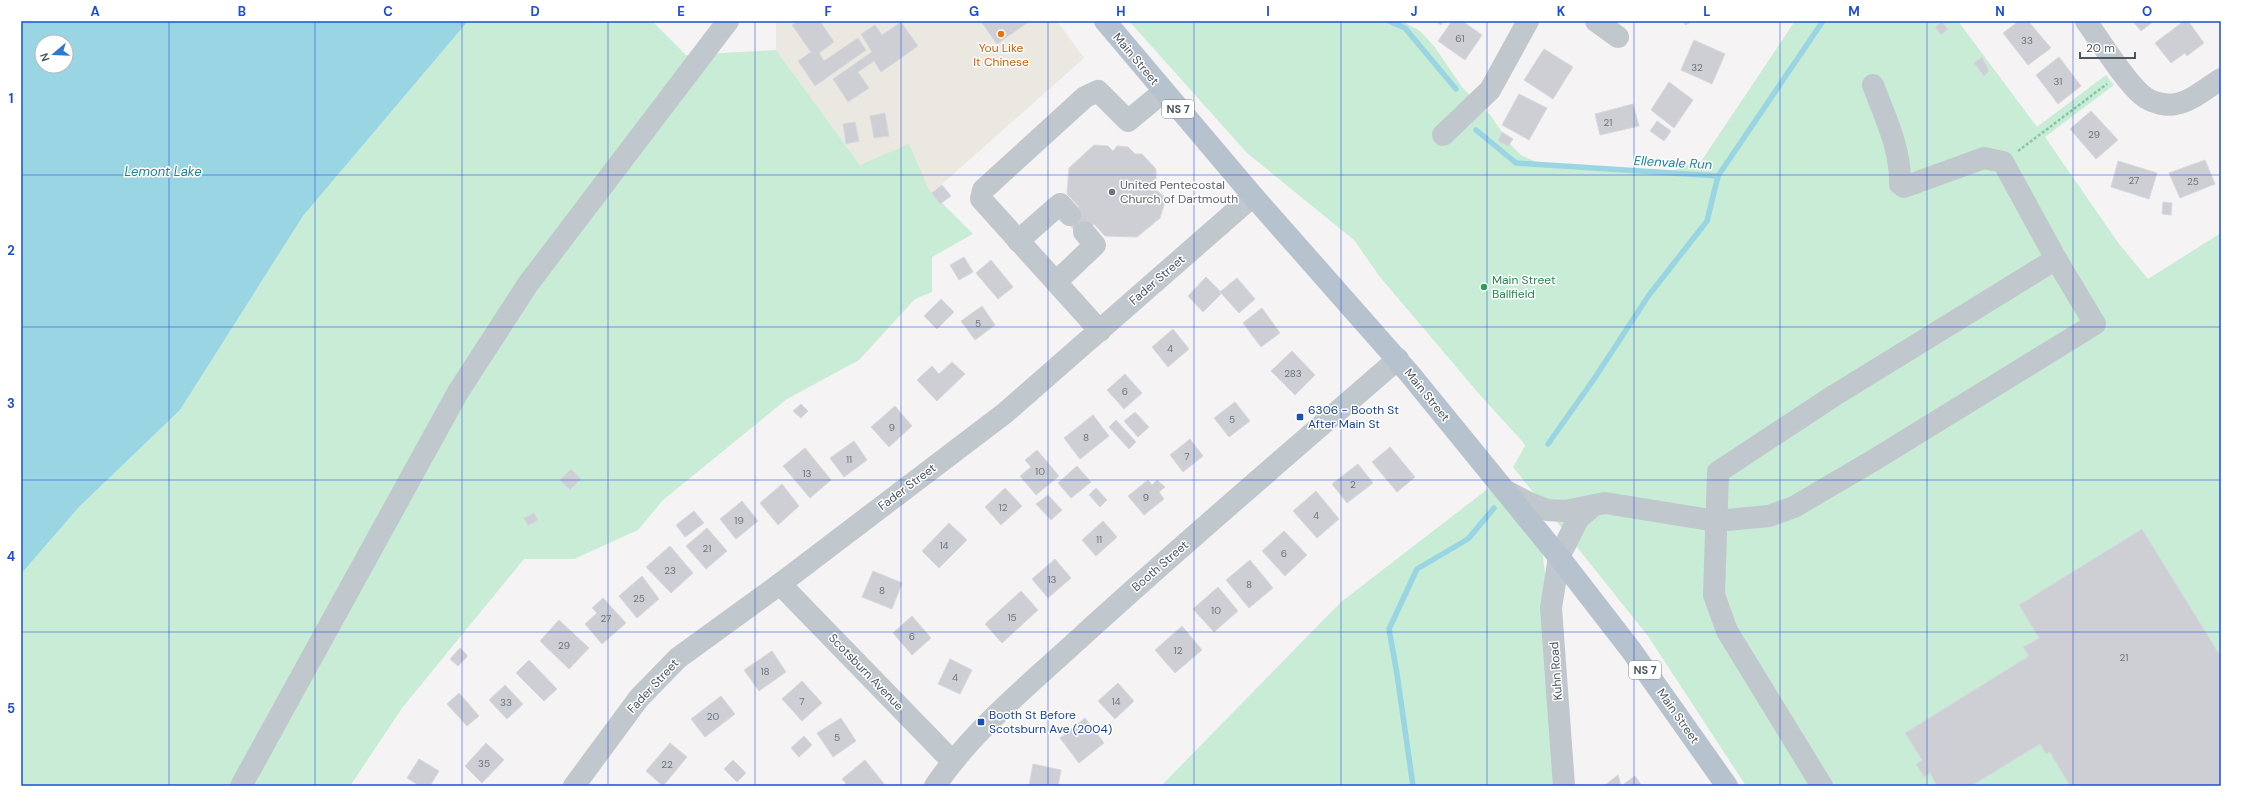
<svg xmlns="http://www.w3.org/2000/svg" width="2242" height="807" font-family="'DM Sans',sans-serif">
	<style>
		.commercial { fill: #eae8e1 }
		.green { fill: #c8ecd5 }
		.water { fill: #9ad5e4; fill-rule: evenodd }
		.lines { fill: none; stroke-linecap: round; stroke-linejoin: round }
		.stream { stroke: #9ad5e4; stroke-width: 5.5 }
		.building { fill: #cdcfd4; stroke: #d7d9dd }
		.path { stroke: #83c7a5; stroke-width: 2.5; stroke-dasharray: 3 2; stroke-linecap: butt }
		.minor { stroke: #c0c7cd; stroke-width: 22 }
		.major { stroke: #b6c2ce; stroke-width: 22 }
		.grid { fill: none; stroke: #1d4ed8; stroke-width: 1; stroke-opacity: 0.55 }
		.food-dot { fill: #e8710a; stroke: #fff; stroke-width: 1.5 }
		.worship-dot { fill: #6b7280; stroke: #fff; stroke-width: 1.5 }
		.leisure-dot { fill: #2e9e5b; stroke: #fff; stroke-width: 1.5 }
		.transit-dot { fill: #1a4fb4; stroke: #fff; stroke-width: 1.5 }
		.labels { text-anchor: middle; stroke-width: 3; stroke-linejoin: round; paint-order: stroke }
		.number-label { font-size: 10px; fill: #6c747c }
		.shield { fill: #fff; stroke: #82898e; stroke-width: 1 }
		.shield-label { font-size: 11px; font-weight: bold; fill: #4c565e }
		.food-label { font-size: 12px; fill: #c56008; stroke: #fff }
		.street-label { font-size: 12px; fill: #4c565e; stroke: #fff }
		.worship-label { font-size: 12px; fill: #5b616d; stroke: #fff; text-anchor: start }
		.leisure-label { font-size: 12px; fill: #27864d; stroke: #fff; text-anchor: start }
		.transit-label { font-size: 12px; fill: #164399; stroke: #fff; text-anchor: start }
		.water-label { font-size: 13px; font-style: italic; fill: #1c809a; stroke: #fff }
		.neatline { fill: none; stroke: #1d4ed8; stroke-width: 1.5 }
		.grid-label { font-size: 13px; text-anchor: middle; font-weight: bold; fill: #1d4ed8 }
	</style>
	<rect width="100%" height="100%" fill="#f5f3f3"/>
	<path class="commercial" d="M 776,21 L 1057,21 L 1084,58 L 932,193 L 860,165 L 776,50 Z"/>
	<g class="green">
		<path d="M 468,21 L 652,21 L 686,55 L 776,50 L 860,165 L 909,144 L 929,190 L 973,234 L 932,257 L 932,292 L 915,299 L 859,360 L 787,399 L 663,500 L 638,530 L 574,559 L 524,559 L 402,708 L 350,786 L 21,786 L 21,574 L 79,507 L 180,410 L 303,216 Z"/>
		<path d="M 1129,21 L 1402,21 L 1420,31 L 1434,46 L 1462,87 L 1491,116 L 1511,145 L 1521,155 L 1536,162 L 1633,173 L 1669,172 L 1702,160 L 1795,21 L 1958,21 L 2037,127 L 2106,75 L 2114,85 L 2045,137 L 2119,244 L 2148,279 L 2221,233 L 2221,786 L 1746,786 L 1648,636 L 1513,467 L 1525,446 L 1522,441 L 1480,395 L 1380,277 L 1354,240 L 1247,153 Z"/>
		<path d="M 1498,481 L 1541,539 L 1569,786 L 1161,786 L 1341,602 Z"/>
	</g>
	<path class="water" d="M 21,21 L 468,21 L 303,216 L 180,410 L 79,507 L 21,574 ZM 42,42 L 66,42 L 66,66 L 42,66 Z"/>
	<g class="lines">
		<g class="stream">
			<path d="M 1389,21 L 1405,28 L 1456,89"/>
			<path d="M 1476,130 L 1516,163 L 1718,176 L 1823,21"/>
			<path d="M 1548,444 L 1594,379 L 1649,295 L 1707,221 L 1718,176"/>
			<path d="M 1413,786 L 1397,674 L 1389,629 L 1417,569 L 1468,539 L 1494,508"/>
		</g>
	</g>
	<g class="building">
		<path d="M 798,21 L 820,21 L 834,42 L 819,53 L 824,61 L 858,38 L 866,50 L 815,86 L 798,61 L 811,52 L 792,25 Z"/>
		<path d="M 984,21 L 1030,21 L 997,44 L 982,23 Z"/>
		<path d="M 1435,21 L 1443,21 L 1441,25 Z"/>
		<path d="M 1452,21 L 1462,21 L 1482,35 L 1465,60 L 1438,41 Z"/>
		<path d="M 1683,21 L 1693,21 L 1685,25 Z"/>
		<path d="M 2019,21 L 2028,21 L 2051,48 L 2028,65 L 2003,33 Z"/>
		<path d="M 2133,21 L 2154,21 L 2141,31 Z"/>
		<path d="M 2184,21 L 2188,21 L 2204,43 L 2187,56 L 2185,53 L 2171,63 L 2155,43 Z"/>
		<path d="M 901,22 L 918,46 L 881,72 L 874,61 L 858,72 L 869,88 L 848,102 L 833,79 L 872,52 L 861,34 L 875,25 L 882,35 Z"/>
		<path d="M 1942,22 L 1948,29 L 1941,35 L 1935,27 Z"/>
		<path d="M 1694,40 L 1725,54 L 1712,84 L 1681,70 Z"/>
		<path d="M 1544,49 L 1573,67 L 1553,99 L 1524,80 Z"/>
		<path d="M 1982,57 L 1989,71 L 1984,76 L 1974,63 Z"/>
		<path d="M 2059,57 L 2081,86 L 2058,104 L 2036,75 Z"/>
		<path d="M 1669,82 L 1693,100 L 1674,128 L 1651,110 Z"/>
		<path d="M 1519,94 L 1547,108 L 1529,140 L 1502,125 Z"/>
		<path d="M 1633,104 L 1639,126 L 1600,135 L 1595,114 Z"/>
		<path d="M 2091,111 L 2118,140 L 2096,159 L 2070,129 Z"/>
		<path d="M 885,113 L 889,136 L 874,138 L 870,116 Z"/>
		<path d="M 1657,121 L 1671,131 L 1664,141 L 1650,131 Z"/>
		<path d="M 855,122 L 859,141 L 846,144 L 843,124 Z"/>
		<path d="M 1502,132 L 1513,139 L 1508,146 L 1498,141 Z"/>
		<path d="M 1094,145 L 1108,146 L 1113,151 L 1117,146 L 1128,147 L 1135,154 L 1142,154 L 1156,169 L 1156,190 L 1166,198 L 1160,218 L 1137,237 L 1105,236 L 1094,224 L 1080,236 L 1065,220 L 1079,207 L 1067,194 L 1069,168 Z"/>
		<path d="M 2205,160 L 2215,184 L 2180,198 L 2169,173 Z"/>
		<path d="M 2118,161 L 2157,173 L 2149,199 L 2111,187 Z"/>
		<path d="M 942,185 L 951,196 L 940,204 L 932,193 Z"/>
		<path d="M 2163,202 L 2172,203 L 2171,215 L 2162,214 Z"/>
		<path d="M 964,257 L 973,272 L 959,280 L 950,265 Z"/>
		<path d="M 991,260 L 1013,287 L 998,299 L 976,273 Z"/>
		<path d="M 1206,277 L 1222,293 L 1203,312 L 1188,296 Z"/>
		<path d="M 1237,278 L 1255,299 L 1239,313 L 1220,292 Z"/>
		<path d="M 941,299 L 954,312 L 937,329 L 924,316 Z"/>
		<path d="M 982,306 L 995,325 L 975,340 L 961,321 Z"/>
		<path d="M 1262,308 L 1280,333 L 1261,347 L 1243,323 Z"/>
		<path d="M 1173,329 L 1189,349 L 1168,367 L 1152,347 Z"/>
		<path d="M 1292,351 L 1315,375 L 1295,395 L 1271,371 Z"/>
		<path d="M 952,362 L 965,374 L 937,401 L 917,380 L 932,366 L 939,374 Z"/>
		<path d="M 1125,374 L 1142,393 L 1124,409 L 1107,390 Z"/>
		<path d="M 1235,402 L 1250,421 L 1229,437 L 1214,418 Z"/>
		<path d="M 801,404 L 808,411 L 801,418 L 793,411 Z"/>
		<path d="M 895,406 L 912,426 L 889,447 L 871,427 Z"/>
		<path d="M 1135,412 L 1149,427 L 1138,437 L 1124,421 Z"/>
		<path d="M 1093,415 L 1109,436 L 1080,459 L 1064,438 Z"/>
		<path d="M 1116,420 L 1136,442 L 1129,449 L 1109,427 Z"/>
		<path d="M 1190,439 L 1203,456 L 1183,472 L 1170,455 Z"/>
		<path d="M 854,441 L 867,460 L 844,477 L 830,458 Z"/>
		<path d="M 1390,447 L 1415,477 L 1397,492 L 1372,462 Z"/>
		<path d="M 805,448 L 831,480 L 810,498 L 783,466 Z"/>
		<path d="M 1037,450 L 1059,476 L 1036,495 L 1020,476 L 1031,467 L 1025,460 Z"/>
		<path d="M 1358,464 L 1373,483 L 1347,503 L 1332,484 Z"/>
		<path d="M 1077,466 L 1091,482 L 1071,498 L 1058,483 Z"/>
		<path d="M 571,469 L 581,479 L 570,490 L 560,480 Z"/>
		<path d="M 1148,480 L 1152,485 L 1157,480 L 1165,487 L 1159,492 L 1164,499 L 1144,515 L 1128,496 Z"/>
		<path d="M 782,484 L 799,506 L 778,525 L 760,503 Z"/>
		<path d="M 1005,488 L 1022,506 L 1001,525 L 985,507 Z"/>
		<path d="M 1096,488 L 1107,500 L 1100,507 L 1089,495 Z"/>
		<path d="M 1316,491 L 1339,519 L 1317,538 L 1293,511 Z"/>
		<path d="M 1048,495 L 1062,510 L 1051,520 L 1036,504 Z"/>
		<path d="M 742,501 L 758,521 L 736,539 L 720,519 Z"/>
		<path d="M 694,511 L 704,523 L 685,537 L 676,525 Z"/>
		<path d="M 534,513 L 538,520 L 528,526 L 524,518 Z"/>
		<path d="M 1103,521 L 1117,537 L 1096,556 L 1082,540 Z"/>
		<path d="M 949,523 L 967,540 L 939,568 L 922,551 Z"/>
		<path d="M 707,528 L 727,551 L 706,569 L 686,546 Z"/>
		<path d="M 2142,529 L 2221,657 L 2221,786 L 2070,786 L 2050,752 L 2046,754 L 2040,744 L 1971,786 L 1937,786 L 1930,773 L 1924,777 L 1916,764 L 1922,760 L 1905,733 L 2029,656 L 2023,647 L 2039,638 L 2019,605 Z"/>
		<path d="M 1284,531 L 1307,555 L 1285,576 L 1262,551 Z"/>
		<path d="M 670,546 L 693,573 L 671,593 L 646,567 Z"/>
		<path d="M 1055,559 L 1071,578 L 1048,598 L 1032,579 Z"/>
		<path d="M 1250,560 L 1273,588 L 1249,608 L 1226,580 Z"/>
		<path d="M 873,571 L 902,583 L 892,609 L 862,597 Z"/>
		<path d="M 642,576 L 659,599 L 637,618 L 619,596 Z"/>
		<path d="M 1218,587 L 1238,611 L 1214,632 L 1193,609 Z"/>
		<path d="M 1021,591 L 1038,610 L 1002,643 L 985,624 Z"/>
		<path d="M 603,598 L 626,623 L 602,644 L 585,624 L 597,613 L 592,608 Z"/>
		<path d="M 912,616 L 931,638 L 912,655 L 893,633 Z"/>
		<path d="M 559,620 L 589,648 L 569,669 L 540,641 Z"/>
		<path d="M 1182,626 L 1202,650 L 1175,673 L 1155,650 Z"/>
		<path d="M 460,648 L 468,656 L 458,666 L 450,659 Z"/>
		<path d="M 772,651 L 786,672 L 759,691 L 744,670 Z"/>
		<path d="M 950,659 L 972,670 L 960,694 L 938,684 Z"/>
		<path d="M 529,660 L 557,689 L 544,701 L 516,673 Z"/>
		<path d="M 802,681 L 822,703 L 802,721 L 782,699 Z"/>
		<path d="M 1118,683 L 1134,701 L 1115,719 L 1098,701 Z"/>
		<path d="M 505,685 L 523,704 L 507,719 L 489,700 Z"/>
		<path d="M 459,693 L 479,716 L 467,726 L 447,704 Z"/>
		<path d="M 721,696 L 735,714 L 705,737 L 691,719 Z"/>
		<path d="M 841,718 L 856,741 L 833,757 L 817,733 Z"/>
		<path d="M 1085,718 L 1104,743 L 1079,763 L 1060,738 Z"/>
		<path d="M 804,736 L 812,745 L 799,757 L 791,748 Z"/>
		<path d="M 486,743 L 504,760 L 482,783 L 465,766 Z"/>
		<path d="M 670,743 L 687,757 L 663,786 L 646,771 Z"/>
		<path d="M 419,759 L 439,771 L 430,786 L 420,786 L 407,778 Z"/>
		<path d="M 733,760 L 746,773 L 737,782 L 724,769 Z"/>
		<path d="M 865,760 L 885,785 L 884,786 L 848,786 L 842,779 Z"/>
		<path d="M 1033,764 L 1061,770 L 1058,786 L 1029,786 Z"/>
		<path d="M 1618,775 L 1621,786 L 1635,776 L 1642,786 L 1604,786 Z"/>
	</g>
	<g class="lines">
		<path class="path" d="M 2018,151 L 2107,84"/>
		<g class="minor">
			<path d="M 1596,21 L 1618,37"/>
			<path d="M 2086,21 C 2099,39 2129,88 2146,98 C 2154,103 2166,106 2176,104 C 2192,101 2207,88 2221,79"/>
			<path d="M 1873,85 C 1885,117 1901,149 1900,184 L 1904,187 L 1984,158 L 2003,162 L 2056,259"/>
			<path d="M 1443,135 L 1490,90 L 1528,21"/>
			<path d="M 1018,241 L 1060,204 L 1070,215"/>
			<path d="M 1056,282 L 1095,245 L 1084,232"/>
			<path d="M 1100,331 L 981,199 L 983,190 L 1085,97 L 1098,91 L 1128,121 L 1163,92"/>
			<path d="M 1506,491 L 1529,503 L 1547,510 L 1565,511 L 1605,503 L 1716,521 L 1769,516 L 1794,507 L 1874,460 L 2095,324 L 2056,259 L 1835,395 L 1718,472 L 1714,595 L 1727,631 L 1822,786"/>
			<path d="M 780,584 L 952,761"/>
			<path d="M 241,786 L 458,392 L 528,284 L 728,21"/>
			<path d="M 574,786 L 639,698 L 678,658 L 780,584 L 1005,413 L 1253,196"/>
			<path d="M 935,786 C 973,730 1031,683 1081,637 C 1185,542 1292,451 1398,359"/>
			<path d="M 1564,786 L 1551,608 L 1559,557 L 1578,519 L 1594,505"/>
		</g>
		<path class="major" d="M 1105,21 L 1253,196 L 1409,373 L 1559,557 L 1631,650 L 1727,786"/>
	</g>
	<path class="grid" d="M 169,21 L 169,786M 315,21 L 315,786M 462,21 L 462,786M 608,21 L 608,786M 755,21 L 755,786M 901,21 L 901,786M 1048,21 L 1048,786M 1194,21 L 1194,786M 1341,21 L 1341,786M 1487,21 L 1487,786M 1634,21 L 1634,786M 1780,21 L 1780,786M 1927,21 L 1927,786M 2073,21 L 2073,786M 21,175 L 2221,175M 21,327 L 2221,327M 21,480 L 2221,480M 21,632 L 2221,632"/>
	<circle class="food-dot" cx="1001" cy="34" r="4"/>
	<circle class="worship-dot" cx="1112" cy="192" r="4"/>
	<circle class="leisure-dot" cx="1484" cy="287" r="4"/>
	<g class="transit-dot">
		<rect x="1296" y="413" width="8" height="8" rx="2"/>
		<rect x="977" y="718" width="8" height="8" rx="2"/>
	</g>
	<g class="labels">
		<g class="number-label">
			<text x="1460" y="42">61</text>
			<text x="2027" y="44">33</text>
			<text x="1697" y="71">32</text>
			<text x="2058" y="85">31</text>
			<text x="1608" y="126">21</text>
			<text x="2094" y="138">29</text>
			<text x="2134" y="184">27</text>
			<text x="2193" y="185">25</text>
			<text x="978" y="327">5</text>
			<text x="1170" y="352">4</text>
			<text x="1293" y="377">283</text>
			<text x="1125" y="395">6</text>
			<text x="1232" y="423">5</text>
			<text x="892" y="431">9</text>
			<text x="1086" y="441">8</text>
			<text x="1187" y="460">7</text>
			<text x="849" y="463">11</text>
			<text x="1040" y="475">10</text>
			<text x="807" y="477">13</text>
			<text x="1353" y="488">2</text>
			<text x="1146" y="501">9</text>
			<text x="1003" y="511">12</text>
			<text x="1316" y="519">4</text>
			<text x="739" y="524">19</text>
			<text x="1099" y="543">11</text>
			<text x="944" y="549">14</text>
			<text x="707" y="552">21</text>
			<text x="1284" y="557">6</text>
			<text x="670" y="574">23</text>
			<text x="1052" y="583">13</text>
			<text x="1249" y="588">8</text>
			<text x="882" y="594">8</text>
			<text x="639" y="602">25</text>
			<text x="1216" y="614">10</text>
			<text x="1012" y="621">15</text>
			<text x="606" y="622">27</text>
			<text x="912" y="640">6</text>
			<text x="564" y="649">29</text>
			<text x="1178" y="654">12</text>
			<text x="2124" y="661">21</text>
			<text x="765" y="675">18</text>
			<text x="955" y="681">4</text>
			<text x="802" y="705">7</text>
			<text x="1116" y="705">14</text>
			<text x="506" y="706">33</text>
			<text x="713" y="720">20</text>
			<text x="837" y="741">5</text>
			<text x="484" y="767">35</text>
			<text x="667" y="768">22</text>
		</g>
		<g class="shield">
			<rect x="1162" y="100" width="32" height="18" rx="3"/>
			<rect x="1629" y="661" width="32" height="18" rx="3"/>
		</g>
		<g class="shield-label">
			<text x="1178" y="113">NS 7</text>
			<text x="1645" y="674">NS 7</text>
		</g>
		<g class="food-label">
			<text x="1001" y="52">You Like<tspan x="1001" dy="14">It Chinese</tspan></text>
		</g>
		<g class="street-label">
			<text transform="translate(1136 59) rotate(50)" y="4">Main Street</text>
			<text transform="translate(1157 280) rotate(-41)" y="4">Fader Street</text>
			<text transform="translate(1427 395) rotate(51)" y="4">Main Street</text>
			<text transform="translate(907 487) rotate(-37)" y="4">Fader Street</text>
			<text transform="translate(1160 566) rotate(-41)" y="4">Booth Street</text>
			<text transform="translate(1556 671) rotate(-94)" y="4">Kuhn Road</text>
			<text transform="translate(866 672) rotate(46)" y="4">Scotsburn Avenue</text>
			<text transform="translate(653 686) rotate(-47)" y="4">Fader Street</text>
			<text transform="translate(1678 716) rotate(55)" y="4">Main Street</text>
		</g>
		<g class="worship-label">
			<text x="1120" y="189">United Pentecostal<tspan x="1120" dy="14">Church of Dartmouth</tspan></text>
		</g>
		<g class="leisure-label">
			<text x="1492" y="284">Main Street<tspan x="1492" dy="14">Ballfield</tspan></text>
		</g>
		<g class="transit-label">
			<text x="1308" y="414">6306 - Booth St<tspan x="1308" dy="14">After Main St</tspan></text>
			<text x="989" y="719">Booth St Before<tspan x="989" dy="14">Scotsburn Ave (2004)</tspan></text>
		</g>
		<g class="water-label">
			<text transform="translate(1673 162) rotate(3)" y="5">Ellenvale Run</text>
			<text x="163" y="176">Lemont Lake</text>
		</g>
	</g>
	<rect width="2242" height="807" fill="none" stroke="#ffffff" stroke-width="44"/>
	<g transform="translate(54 54) rotate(251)"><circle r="19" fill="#ffffff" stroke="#b7bbbf"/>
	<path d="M0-3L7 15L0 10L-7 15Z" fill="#2f78d2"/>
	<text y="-6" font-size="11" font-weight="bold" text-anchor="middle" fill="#4c565e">N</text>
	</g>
	<path d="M2080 52v6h55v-6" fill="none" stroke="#4c565e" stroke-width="2"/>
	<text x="2086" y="52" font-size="12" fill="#4c565e" stroke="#ffffff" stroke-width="3" paint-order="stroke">20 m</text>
	<rect x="22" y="22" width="2198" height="763" class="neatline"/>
	<g class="grid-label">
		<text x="95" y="16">A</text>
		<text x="242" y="16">B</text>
		<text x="388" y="16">C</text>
		<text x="535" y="16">D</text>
		<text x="681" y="16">E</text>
		<text x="828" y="16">F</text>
		<text x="974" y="16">G</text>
		<text x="1121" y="16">H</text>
		<text x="1268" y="16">I</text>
		<text x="1414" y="16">J</text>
		<text x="1561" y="16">K</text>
		<text x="1707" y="16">L</text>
		<text x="1854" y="16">M</text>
		<text x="2000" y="16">N</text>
		<text x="2147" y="16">O</text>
		<text x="11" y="103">1</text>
		<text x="11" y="255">2</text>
		<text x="11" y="408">3</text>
		<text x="11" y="561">4</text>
		<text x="11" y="713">5</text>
	</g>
</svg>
